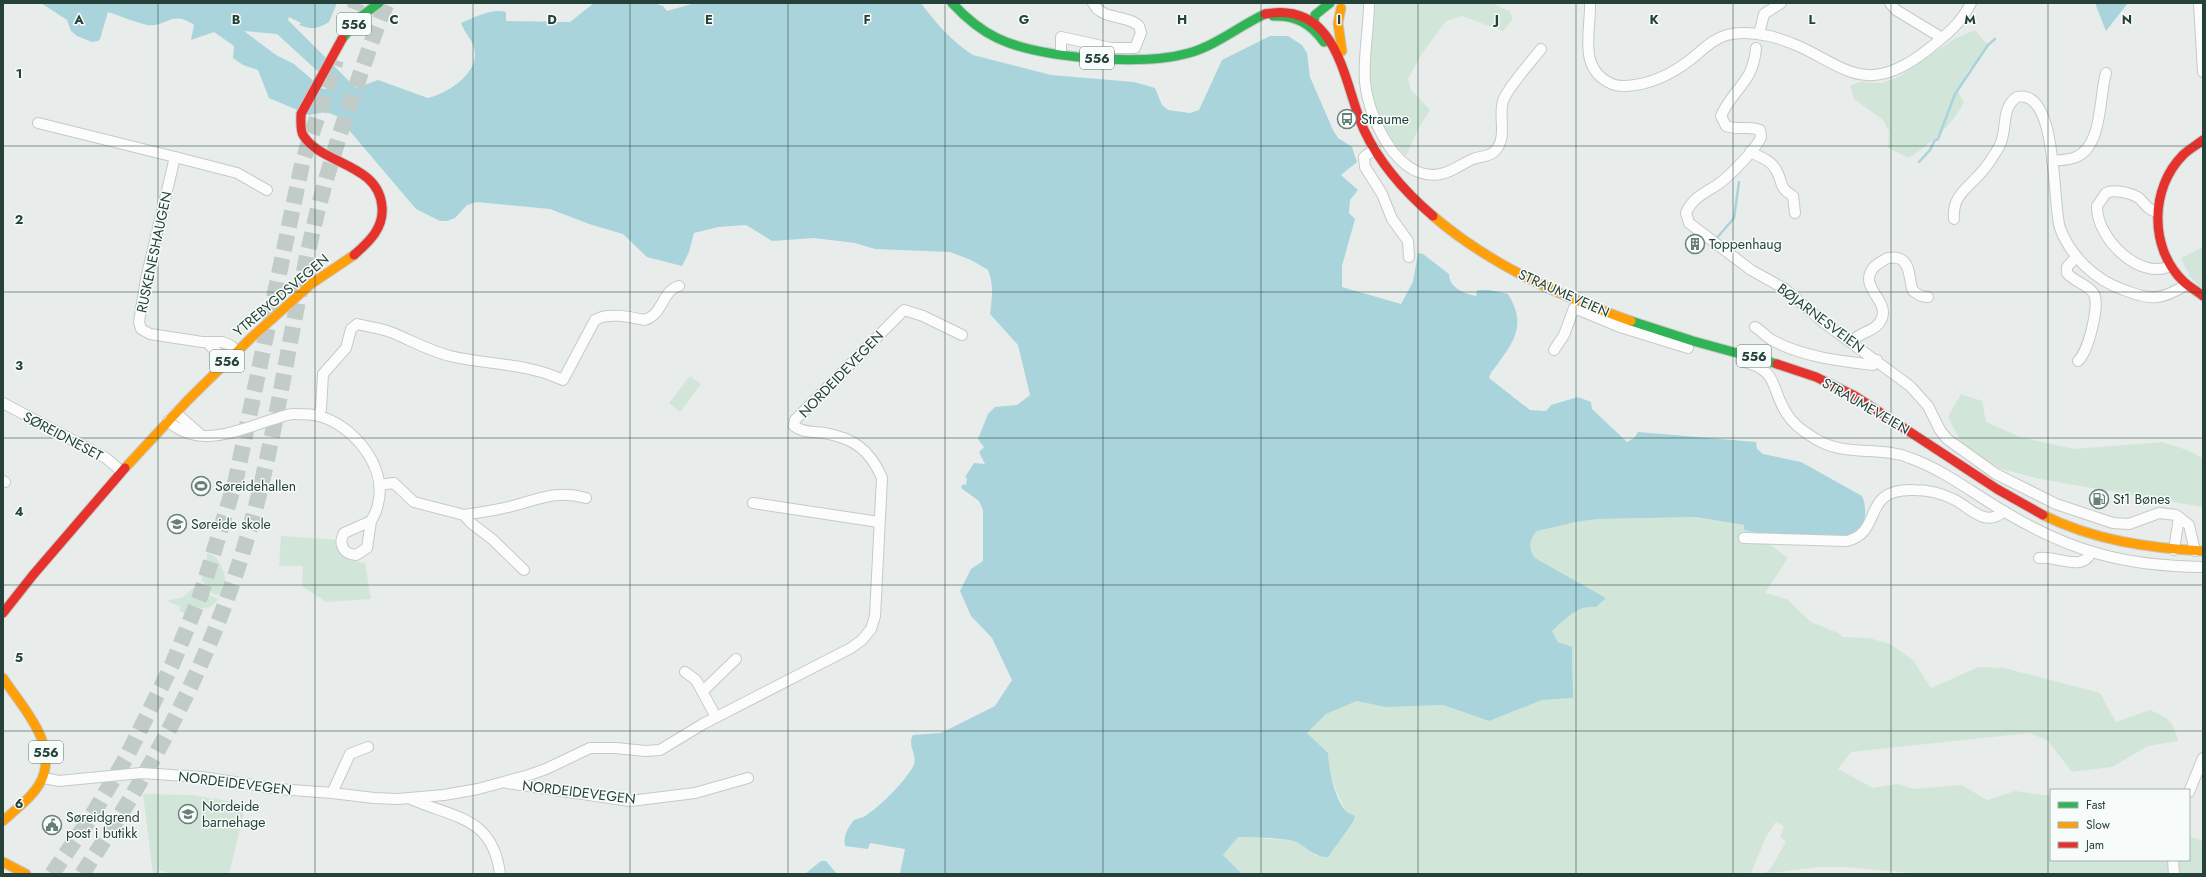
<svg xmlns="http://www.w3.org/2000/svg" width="2206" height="877" font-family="Jost,sans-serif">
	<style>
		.green { fill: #d1e6d8 }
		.water { fill: #a9d4db; fill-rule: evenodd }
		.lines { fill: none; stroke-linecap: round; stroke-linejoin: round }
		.stream { stroke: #a9d4db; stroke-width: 2.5 }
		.primary-tunnel { stroke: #c1cbc8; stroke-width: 16; stroke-dasharray: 16 8; stroke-linecap: butt }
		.street-casing { stroke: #c5cac8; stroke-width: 12 }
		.fast-casing { stroke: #c3cbc8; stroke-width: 11 }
		.slow-casing { stroke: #c3cbc8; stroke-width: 11 }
		.jam-casing { stroke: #c3cbc8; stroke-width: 11 }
		.street { stroke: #fcfcfc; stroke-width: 10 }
		.fast { stroke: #30b455; stroke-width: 9 }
		.slow { stroke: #ff9f0a; stroke-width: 9 }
		.jam { stroke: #e5322d; stroke-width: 9 }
		.grid { fill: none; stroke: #24423a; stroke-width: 1; stroke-opacity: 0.55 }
		.labels { text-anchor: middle; stroke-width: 3; stroke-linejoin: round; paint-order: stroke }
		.shield { fill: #f7fbf9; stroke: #637a73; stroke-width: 1 }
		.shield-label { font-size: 13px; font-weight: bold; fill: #24423a }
		.poi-label { font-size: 14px; fill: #24423a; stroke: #f7fbf9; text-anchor: start }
		.street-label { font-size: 14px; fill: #24423a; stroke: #f7fbf9 }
		.grid-label { font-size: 13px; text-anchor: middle; font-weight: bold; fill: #24423a; stroke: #f7fbf9; stroke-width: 3; stroke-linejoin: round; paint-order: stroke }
	</style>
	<rect width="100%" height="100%" fill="#e8edeb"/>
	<g class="green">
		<path d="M 1376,3 L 1492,3 L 1509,11 L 1513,19 L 1503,31 L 1462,16 L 1446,21 L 1421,55 L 1408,79 L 1411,90 L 1430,110 L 1418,129 L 1406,156 C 1399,148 1390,139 1385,129 C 1366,93 1366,42 1376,3 Z"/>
		<path d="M 1975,30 L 1989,46 L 1968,71 L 1958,92 L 1964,102 C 1952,126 1931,143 1909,158 L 1888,148 L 1889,131 L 1883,120 L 1854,99 L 1850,86 L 1859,82 L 1883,83 L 1900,76 L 1956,38 Z"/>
		<path d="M 2203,247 L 2203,289 L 2190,277 L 2181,258 Z"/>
		<path d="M 690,376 L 701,384 L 680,412 L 669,403 Z"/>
		<path d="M 1961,394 L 1982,401 L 1986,422 L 2020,437 L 2074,449 L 2162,442 L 2187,450 L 2203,458 L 2203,507 L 2040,479 L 2001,469 L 1963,446 L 1948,417 Z"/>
		<path d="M 1696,517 L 1745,525 L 1744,530 L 1753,532 L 1788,558 L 1765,593 L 1787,599 L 1811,622 L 1838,633 L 1843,637 L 1869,638 L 1890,644 L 1913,660 L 1931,688 L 1979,667 L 2004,668 L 2100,693 L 2116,722 L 2150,710 C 2169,718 2173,721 2178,741 L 2148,746 L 2112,767 L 2072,772 L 2047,740 L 2029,733 L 1851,752 L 1838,769 L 1873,788 L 1897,784 L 1915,789 L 1962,785 L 1987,800 L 2015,791 L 2051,796 L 2051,860 L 2189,860 L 2189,836 L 2203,841 L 2203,874 L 1924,874 L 1844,867 L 1819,867 L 1764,874 L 1771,868 L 1786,842 L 1780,837 L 1784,826 L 1776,822 L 1766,837 L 1751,873 L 1756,874 L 1242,874 L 1223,855 L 1238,837 L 1289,840 L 1301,844 L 1317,857 L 1354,815 L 1347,813 C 1336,793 1329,775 1328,753 L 1307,733 L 1326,714 L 1357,701 L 1385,707 L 1443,705 L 1489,721 L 1542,700 L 1573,698 L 1572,648 L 1558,642 L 1552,631 C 1565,620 1577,605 1596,607 L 1606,598 L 1535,558 C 1528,549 1529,538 1537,531 L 1576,522 L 1597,519 Z"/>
		<path d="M 281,536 L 340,540 C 337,558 350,561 365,563 L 371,599 L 326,602 L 302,586 L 303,566 L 279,566 Z"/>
		<path d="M 207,553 C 224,556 226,582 227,595 L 213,594 L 201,580 L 206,566 Z"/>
		<path d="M 199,583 L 207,593 L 218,599 C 214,606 208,609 200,608 L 196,616 L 179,611 L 181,607 L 167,601 L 183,597 Z"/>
		<path d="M 143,794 L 192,795 L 246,804 L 229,874 L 171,874 L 159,870 L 158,874 L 153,874 Z"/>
	</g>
	<g class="water">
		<path d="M 41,3 L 337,3 L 329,22 C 317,29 312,30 299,25 L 301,23 L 289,17 L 288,20 L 356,88 L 378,80 L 428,98 C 448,93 481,72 474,48 C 472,39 464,32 461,23 C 473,18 492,8 506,12 L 506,21 L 570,22 L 594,3 L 654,3 L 663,6 L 667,11 L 695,3 L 921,3 C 935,22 952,42 973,55 L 1051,75 L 1134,82 L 1155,88 L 1162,105 L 1168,110 L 1190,113 L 1199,110 L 1222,60 L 1270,36 L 1288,36 L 1302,45 L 1307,53 L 1310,77 L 1333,130 L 1338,138 L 1352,147 L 1357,162 L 1341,175 L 1358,190 L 1350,200 L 1349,213 L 1355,219 L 1342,266 L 1342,287 L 1401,304 L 1413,282 L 1418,253 L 1423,254 L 1449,274 C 1449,287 1464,294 1476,296 L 1477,290 L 1489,290 L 1508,294 C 1525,322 1517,338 1499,362 C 1496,367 1490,372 1489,378 L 1530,410 L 1546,411 L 1551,405 L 1578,397 L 1591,402 L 1592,409 L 1627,442 L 1634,438 L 1638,432 L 1756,442 L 1757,449 L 1763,454 L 1801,462 L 1862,496 C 1867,507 1866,521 1860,531 L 1848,537 L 1757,533 L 1744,530 L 1744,525 L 1696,517 L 1597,519 L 1576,522 L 1537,531 C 1529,539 1528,549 1535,558 L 1606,598 L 1596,607 C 1577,605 1565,620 1552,631 L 1558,642 L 1572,647 L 1573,698 L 1542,700 L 1489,721 L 1443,705 L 1385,707 L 1357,701 L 1326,714 L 1307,733 L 1328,753 C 1329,768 1334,800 1347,812 C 1348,814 1353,814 1355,816 L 1353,822 L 1328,857 C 1310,857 1306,843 1289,840 C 1272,837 1255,838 1238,837 L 1223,855 L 1242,874 L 896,874 L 900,873 L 905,849 L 870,843 L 868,849 L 845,846 C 843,835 848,828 854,820 C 857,819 860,818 863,817 C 875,812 910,777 914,764 C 917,754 907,745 913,735 L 941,733 L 995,706 L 1012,680 L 992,638 L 971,616 L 960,591 L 971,569 L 983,561 L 983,510 L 979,501 L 961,488 L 963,484 L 966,485 L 967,478 L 965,477 L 974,463 L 985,464 L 979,452 L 984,447 L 978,439 L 988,414 L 995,407 L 1017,405 L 1030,395 L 1018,345 L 990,314 C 992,298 994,285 988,270 L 971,260 L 950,252 L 875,249 L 855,243 L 814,238 L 772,241 L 746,225 L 718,227 L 694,233 L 689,252 L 682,266 L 647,257 L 623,234 L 589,224 L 550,209 L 477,202 L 467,205 L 455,218 L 447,221 L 440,221 L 416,209 L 337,116 L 326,112 L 309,115 L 269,98 L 258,70 L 243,65 L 233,58 L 234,46 L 214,32 L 191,40 L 194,25 C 171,9 166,28 147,25 C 134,22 121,16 108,12 L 100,39 L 98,41 L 92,42 L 77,36 L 71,31 L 67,20 ZM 244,31 L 277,34 L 324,77 L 329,84 L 329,88 L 323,89 L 294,64 L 276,55 Z"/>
		<path d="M 2095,3 L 2128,3 L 2106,31 Z"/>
		<path d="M 821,861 L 826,861 L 837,874 L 805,874 Z"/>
	</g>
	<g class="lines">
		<g class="stream">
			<path d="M 1919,162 L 1930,150 L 1935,140 L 1938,139 L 1955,94 L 1988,45 L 1995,39"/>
			<path d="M 1716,239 L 1734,218 L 1739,182"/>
		</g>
		<g class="primary-tunnel">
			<path d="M 346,32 L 357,3"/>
			<path d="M 52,874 L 91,817 L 126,758 L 172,665 L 201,594 L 236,479 L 302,164 L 336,60"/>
			<path d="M 82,874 C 164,753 227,629 261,486 C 280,405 292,324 310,243 C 322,187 340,132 359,78 C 368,53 376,27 387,3"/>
		</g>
		<defs>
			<g id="street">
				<path d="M 1369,3 C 1369,29 1363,56 1365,82 C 1369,122 1404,196 1454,169 C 1460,166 1466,162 1473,159 C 1480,156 1490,157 1495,151 C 1508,137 1498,117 1503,101 C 1507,88 1532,61 1541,49"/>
				<path d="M 1590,3 C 1591,31 1577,69 1612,84 C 1619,87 1628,86 1635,85 C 1656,82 1673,73 1690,60 C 1702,51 1712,39 1727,35 C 1741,31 1755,33 1769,36 C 1837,52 1855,106 1926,51 C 1945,36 1960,25 1971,3"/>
				<path d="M 1890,3 L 1896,10 L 1942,38"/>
				<path d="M 2199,3 L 2203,72"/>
				<path d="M 1759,34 L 1764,14 L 1781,3"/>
				<path d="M 1756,48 C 1753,84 1733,88 1721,116 L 1726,126 C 1739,131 1749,125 1760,130 L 1761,137 C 1757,148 1728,178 1717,185 C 1705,193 1692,198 1686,213 L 1689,223 L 1751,270 L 1785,289 L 1823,322 L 1910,386 L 1928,406 L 1940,430 L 1947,439 L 1996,474 L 2056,504 L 2113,523 L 2129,524 L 2159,513 L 2176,515 L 2189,525 L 2195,551"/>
				<path d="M 1061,54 L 1061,37 L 1111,48 L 1135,48 L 1141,33 L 1139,26 C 1127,14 1102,21 1093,3"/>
				<path d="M 38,123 L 175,157 L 146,279 L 139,322 L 141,329 L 150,334 L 202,342 L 222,342 L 230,345 L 237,351"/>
				<path d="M 1375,149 L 1364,157 L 1365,167 L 1382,194 L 1392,219 L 1408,241 L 1409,257"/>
				<path d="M 1750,152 C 1760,157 1771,160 1776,170 C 1784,183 1777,186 1793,196 L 1795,213"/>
				<path d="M 175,157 L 237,173 L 267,190"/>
				<path d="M 2052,161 C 2060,160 2069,160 2076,157 C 2103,146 2099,96 2106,73"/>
				<path d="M 2157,212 C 2148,210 2146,205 2140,199 C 2133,193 2114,189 2106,193 L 2097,206 C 2096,237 2139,281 2170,266"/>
				<path d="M 1954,219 C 1952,197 1966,189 1979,175 C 1987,167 1993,157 1999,147 C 2008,132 2000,108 2017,97 C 2059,88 2052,205 2060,228 C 2071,257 2095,280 2124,290 C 2152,301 2161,300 2186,285"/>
				<path d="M 2076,257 L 2067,267 L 2067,273 C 2074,282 2088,284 2094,294 C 2100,306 2088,352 2078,361"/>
				<path d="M 1755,327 C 1762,331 1766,337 1772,340 C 1803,357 1839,361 1873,365 L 1877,360"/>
				<path d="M 206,342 L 227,361"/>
				<path d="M 1851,342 C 1860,331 1877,332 1882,318 C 1889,299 1856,286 1875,266 C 1879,263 1883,260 1888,258 C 1893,257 1898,257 1902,260 C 1911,266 1909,282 1913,291 L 1921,296 L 1928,297"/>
				<path d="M 1554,350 L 1564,335 L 1574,308 L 1620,327 L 1688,348"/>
				<path d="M 1741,361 C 1781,371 1769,387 1787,414 C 1793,424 1804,432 1814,438 C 1845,458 1877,445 1910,458 C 1944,470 1974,494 2005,512 C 2072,552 2125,566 2203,567"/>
				<path d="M 3,403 L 106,458 L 121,471"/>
				<path d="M 176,413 L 201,435"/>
				<path d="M 318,416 L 321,409 L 323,374 L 346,348 L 351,329 L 357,324 C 369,327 382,328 393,333 C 412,341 430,351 450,356 C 488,365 527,363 563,380 L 595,320 C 607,312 630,317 644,320 C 663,316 662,290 679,286"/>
				<path d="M 168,421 C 199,449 236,431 271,420 C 278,418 287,414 294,414 C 302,414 312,414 319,416 C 353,425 388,467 378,504 C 377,510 374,516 371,521"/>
				<path d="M 3,481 L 5,482"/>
				<path d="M 379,485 L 394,483 L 414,502 L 464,515 L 471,523 L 492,539 L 524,570"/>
				<path d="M 753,503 L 879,522"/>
				<path d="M 464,515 C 477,513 491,511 504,508 C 537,501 552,489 586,498"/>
				<path d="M 371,521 L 367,548 L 356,555 C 343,554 338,544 344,533 Z"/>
				<path d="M 1744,538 L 1847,541 C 1884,532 1860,488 1914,490 C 1926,490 1941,493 1953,499 C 1969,506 1985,529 2004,511"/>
				<path d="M 2174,550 L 2179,517"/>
				<path d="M 2039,558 C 2055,555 2083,573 2091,552"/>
				<path d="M 685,672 L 696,680 L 716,717"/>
				<path d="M 703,691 L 736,659"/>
				<path d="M 44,778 L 59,781 L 141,773 L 202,777 L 279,789 L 332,793 L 374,798 L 398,799 L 444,795 L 478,789 L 529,775 L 546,769 L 590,748 L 616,748 L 645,751 L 660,750 L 703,724 L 851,648 L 862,640 L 871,629 L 875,616 L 882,478 C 870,450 854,438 824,433 C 813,431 803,433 794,426 L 795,420 L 904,310 L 923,316 L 962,335"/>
				<path d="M 507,783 L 630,801 L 695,793 L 748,778"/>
				<path d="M 2189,792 L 2203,758"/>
				<path d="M 332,793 L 350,754 L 368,747"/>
				<path d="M 411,799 C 453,818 493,816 500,874"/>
				<path d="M 2173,860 L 2174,874"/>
			</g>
			<g id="fast">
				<path d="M 952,3 C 965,17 980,30 997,38 C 1041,59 1143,66 1189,53 C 1217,45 1239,26 1265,14"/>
				<path d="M 1273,16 C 1296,15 1311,24 1324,42"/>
				<path d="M 1313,27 L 1315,15 L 1330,3"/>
				<path d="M 342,39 L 359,18 L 379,3"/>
				<path d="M 1631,321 L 1693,341 L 1777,364"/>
			</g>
			<g id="slow">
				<path d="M 1341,8 L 1338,23 L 1342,51"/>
				<path d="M 1433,216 C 1490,265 1560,296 1631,321"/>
				<path d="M 125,468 L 188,400 L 252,337 L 311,284 L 354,255"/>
				<path d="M 2043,515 C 2093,540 2148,548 2203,551"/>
				<path d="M 3,678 C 22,707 59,744 41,781 C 33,797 16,809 3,821"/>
				<path d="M 3,862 L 26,874"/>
			</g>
			<g id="jam">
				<path d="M 1265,14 C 1340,0 1344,87 1364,130 C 1380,164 1405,192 1433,216"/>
				<path d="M 342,39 L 301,114 C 301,120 300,130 303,135 C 321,165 379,163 382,207 C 384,228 369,242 354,255"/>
				<path d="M 2203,140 C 2197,145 2189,149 2183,155 C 2150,188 2149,248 2183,281 C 2189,287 2197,291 2203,296"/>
				<path d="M 1777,364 L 1816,377 L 1855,396 L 1997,489 L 2043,515"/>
				<path d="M 3,613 L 33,575 L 125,468"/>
			</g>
		</defs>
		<use href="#street" class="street-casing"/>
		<use href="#fast" class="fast-casing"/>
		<use href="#slow" class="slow-casing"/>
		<use href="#jam" class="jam-casing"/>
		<use href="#street" class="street"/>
		<use href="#fast" class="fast"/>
		<use href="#slow" class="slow"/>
		<use href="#jam" class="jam"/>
	</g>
	<path class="grid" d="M 158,3 L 158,874M 315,3 L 315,874M 473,3 L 473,874M 630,3 L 630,874M 788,3 L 788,874M 945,3 L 945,874M 1103,3 L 1103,874M 1261,3 L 1261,874M 1418,3 L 1418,874M 1576,3 L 1576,874M 1733,3 L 1733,874M 1891,3 L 1891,874M 2048,3 L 2048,874M 3,146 L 2203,146M 3,292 L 2203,292M 3,438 L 2203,438M 3,585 L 2203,585M 3,731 L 2203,731"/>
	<defs>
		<symbol id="bus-ring" viewBox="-11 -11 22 22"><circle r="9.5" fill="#f7fbf9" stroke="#697e78" stroke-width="1.5"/><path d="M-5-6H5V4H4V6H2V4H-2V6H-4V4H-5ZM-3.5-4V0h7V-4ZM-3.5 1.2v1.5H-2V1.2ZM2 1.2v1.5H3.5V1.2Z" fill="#697e78"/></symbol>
		<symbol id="building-ring" viewBox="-11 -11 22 22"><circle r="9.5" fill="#f7fbf9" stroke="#697e78" stroke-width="1.5"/><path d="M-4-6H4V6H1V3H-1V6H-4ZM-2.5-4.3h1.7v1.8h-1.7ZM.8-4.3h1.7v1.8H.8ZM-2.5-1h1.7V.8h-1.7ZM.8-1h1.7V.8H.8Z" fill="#697e78"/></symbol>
		<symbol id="stadium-ring" viewBox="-11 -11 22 22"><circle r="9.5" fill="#f7fbf9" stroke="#697e78" stroke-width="1.5"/><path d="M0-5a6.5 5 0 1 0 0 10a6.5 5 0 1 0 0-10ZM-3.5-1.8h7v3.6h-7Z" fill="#697e78"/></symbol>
		<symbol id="fuel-ring" viewBox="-11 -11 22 22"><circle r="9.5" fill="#f7fbf9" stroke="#697e78" stroke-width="1.5"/><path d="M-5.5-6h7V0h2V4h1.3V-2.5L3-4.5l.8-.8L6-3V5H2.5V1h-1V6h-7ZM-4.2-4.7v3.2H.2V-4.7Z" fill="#697e78"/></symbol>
		<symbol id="school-ring" viewBox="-11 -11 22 22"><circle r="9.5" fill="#f7fbf9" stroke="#697e78" stroke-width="1.5"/><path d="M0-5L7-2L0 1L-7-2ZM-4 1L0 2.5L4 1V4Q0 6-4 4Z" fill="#697e78"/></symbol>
		<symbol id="civic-ring" viewBox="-11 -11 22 22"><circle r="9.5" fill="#f7fbf9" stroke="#697e78" stroke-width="1.5"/><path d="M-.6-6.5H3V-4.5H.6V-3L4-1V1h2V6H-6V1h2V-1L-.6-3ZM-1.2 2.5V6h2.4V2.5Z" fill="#697e78"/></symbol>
	</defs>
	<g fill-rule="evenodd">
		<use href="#bus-ring" x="1336" y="108" width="22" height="22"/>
		<use href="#building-ring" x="1684" y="233" width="22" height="22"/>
		<use href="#stadium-ring" x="190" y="475" width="22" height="22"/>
		<use href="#fuel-ring" x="2088" y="488" width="22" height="22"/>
		<use href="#school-ring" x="166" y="513" width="22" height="22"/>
		<use href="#school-ring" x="177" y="803" width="22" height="22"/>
		<use href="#civic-ring" x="41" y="814" width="22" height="22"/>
	</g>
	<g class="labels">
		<g class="shield">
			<rect x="337" y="13" width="34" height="22" rx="3"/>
			<rect x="1080" y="47" width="34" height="22" rx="3"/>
			<rect x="1737" y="345" width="34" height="22" rx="3"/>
			<rect x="210" y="350" width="34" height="22" rx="3"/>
			<rect x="29" y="741" width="34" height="22" rx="3"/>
		</g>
		<g class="shield-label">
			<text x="354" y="29">556</text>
			<text x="1097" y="63">556</text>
			<text x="1754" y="361">556</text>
			<text x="227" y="366">556</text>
			<text x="46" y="757">556</text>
		</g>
		<g class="poi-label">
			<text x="1361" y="124">Straume</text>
			<text x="1709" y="249">Toppenhaug</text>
			<text x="215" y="491">Søreidehallen</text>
			<text x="2113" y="504">St1 Bønes</text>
			<text x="191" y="529">Søreide skole</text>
			<text x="202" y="811">Nordeide<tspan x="202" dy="16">barnehage</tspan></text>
			<text x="66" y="822">Søreidgrend<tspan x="66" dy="16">post i butikk</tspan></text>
		</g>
		<g class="street-label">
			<text transform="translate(154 252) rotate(-78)" y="5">RUSKENESHAUGEN</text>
			<text transform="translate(1564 293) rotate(24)" y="5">STRAUMEVEIEN</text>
			<text transform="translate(281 295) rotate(-40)" y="5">YTREBYGDSVEGEN</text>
			<text transform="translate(1821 318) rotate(37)" y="5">BØJARNESVEIEN</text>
			<text transform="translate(841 374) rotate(-46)" y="5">NORDEIDEVEGEN</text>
			<text transform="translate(1866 406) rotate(30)" y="5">STRAUMEVEIEN</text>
			<text transform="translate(63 436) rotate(28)" y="5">SØREIDNESET</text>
			<text transform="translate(235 783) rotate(7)" y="5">NORDEIDEVEGEN</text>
			<text transform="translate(579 792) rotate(7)" y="5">NORDEIDEVEGEN</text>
		</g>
	</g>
	<g class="grid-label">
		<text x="79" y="24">A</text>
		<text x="236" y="24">B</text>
		<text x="394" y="24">C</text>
		<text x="552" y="24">D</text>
		<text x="709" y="24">E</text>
		<text x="867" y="24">F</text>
		<text x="1024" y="24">G</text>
		<text x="1182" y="24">H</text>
		<text x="1339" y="24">I</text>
		<text x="1497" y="24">J</text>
		<text x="1654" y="24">K</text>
		<text x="1812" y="24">L</text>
		<text x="1970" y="24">M</text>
		<text x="2127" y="24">N</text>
		<text x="19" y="78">1</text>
		<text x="19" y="224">2</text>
		<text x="19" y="370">3</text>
		<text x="19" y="516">4</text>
		<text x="19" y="662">5</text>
		<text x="19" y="808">6</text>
	</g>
	<rect width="2206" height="877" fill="none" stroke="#24423a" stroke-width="8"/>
	<rect x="2050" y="789" width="140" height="72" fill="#f7fbf9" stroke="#a3b1ad"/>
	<rect x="2058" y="802" width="20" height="6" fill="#30b455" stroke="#a3b1ad"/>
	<text x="2086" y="809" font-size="12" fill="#24423a">Fast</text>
	<rect x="2058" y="822" width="20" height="6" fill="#ff9f0a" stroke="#a3b1ad"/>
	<text x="2086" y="829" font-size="12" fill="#24423a">Slow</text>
	<rect x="2058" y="842" width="20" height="6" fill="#e5322d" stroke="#a3b1ad"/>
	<text x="2086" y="849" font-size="12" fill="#24423a">Jam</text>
</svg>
